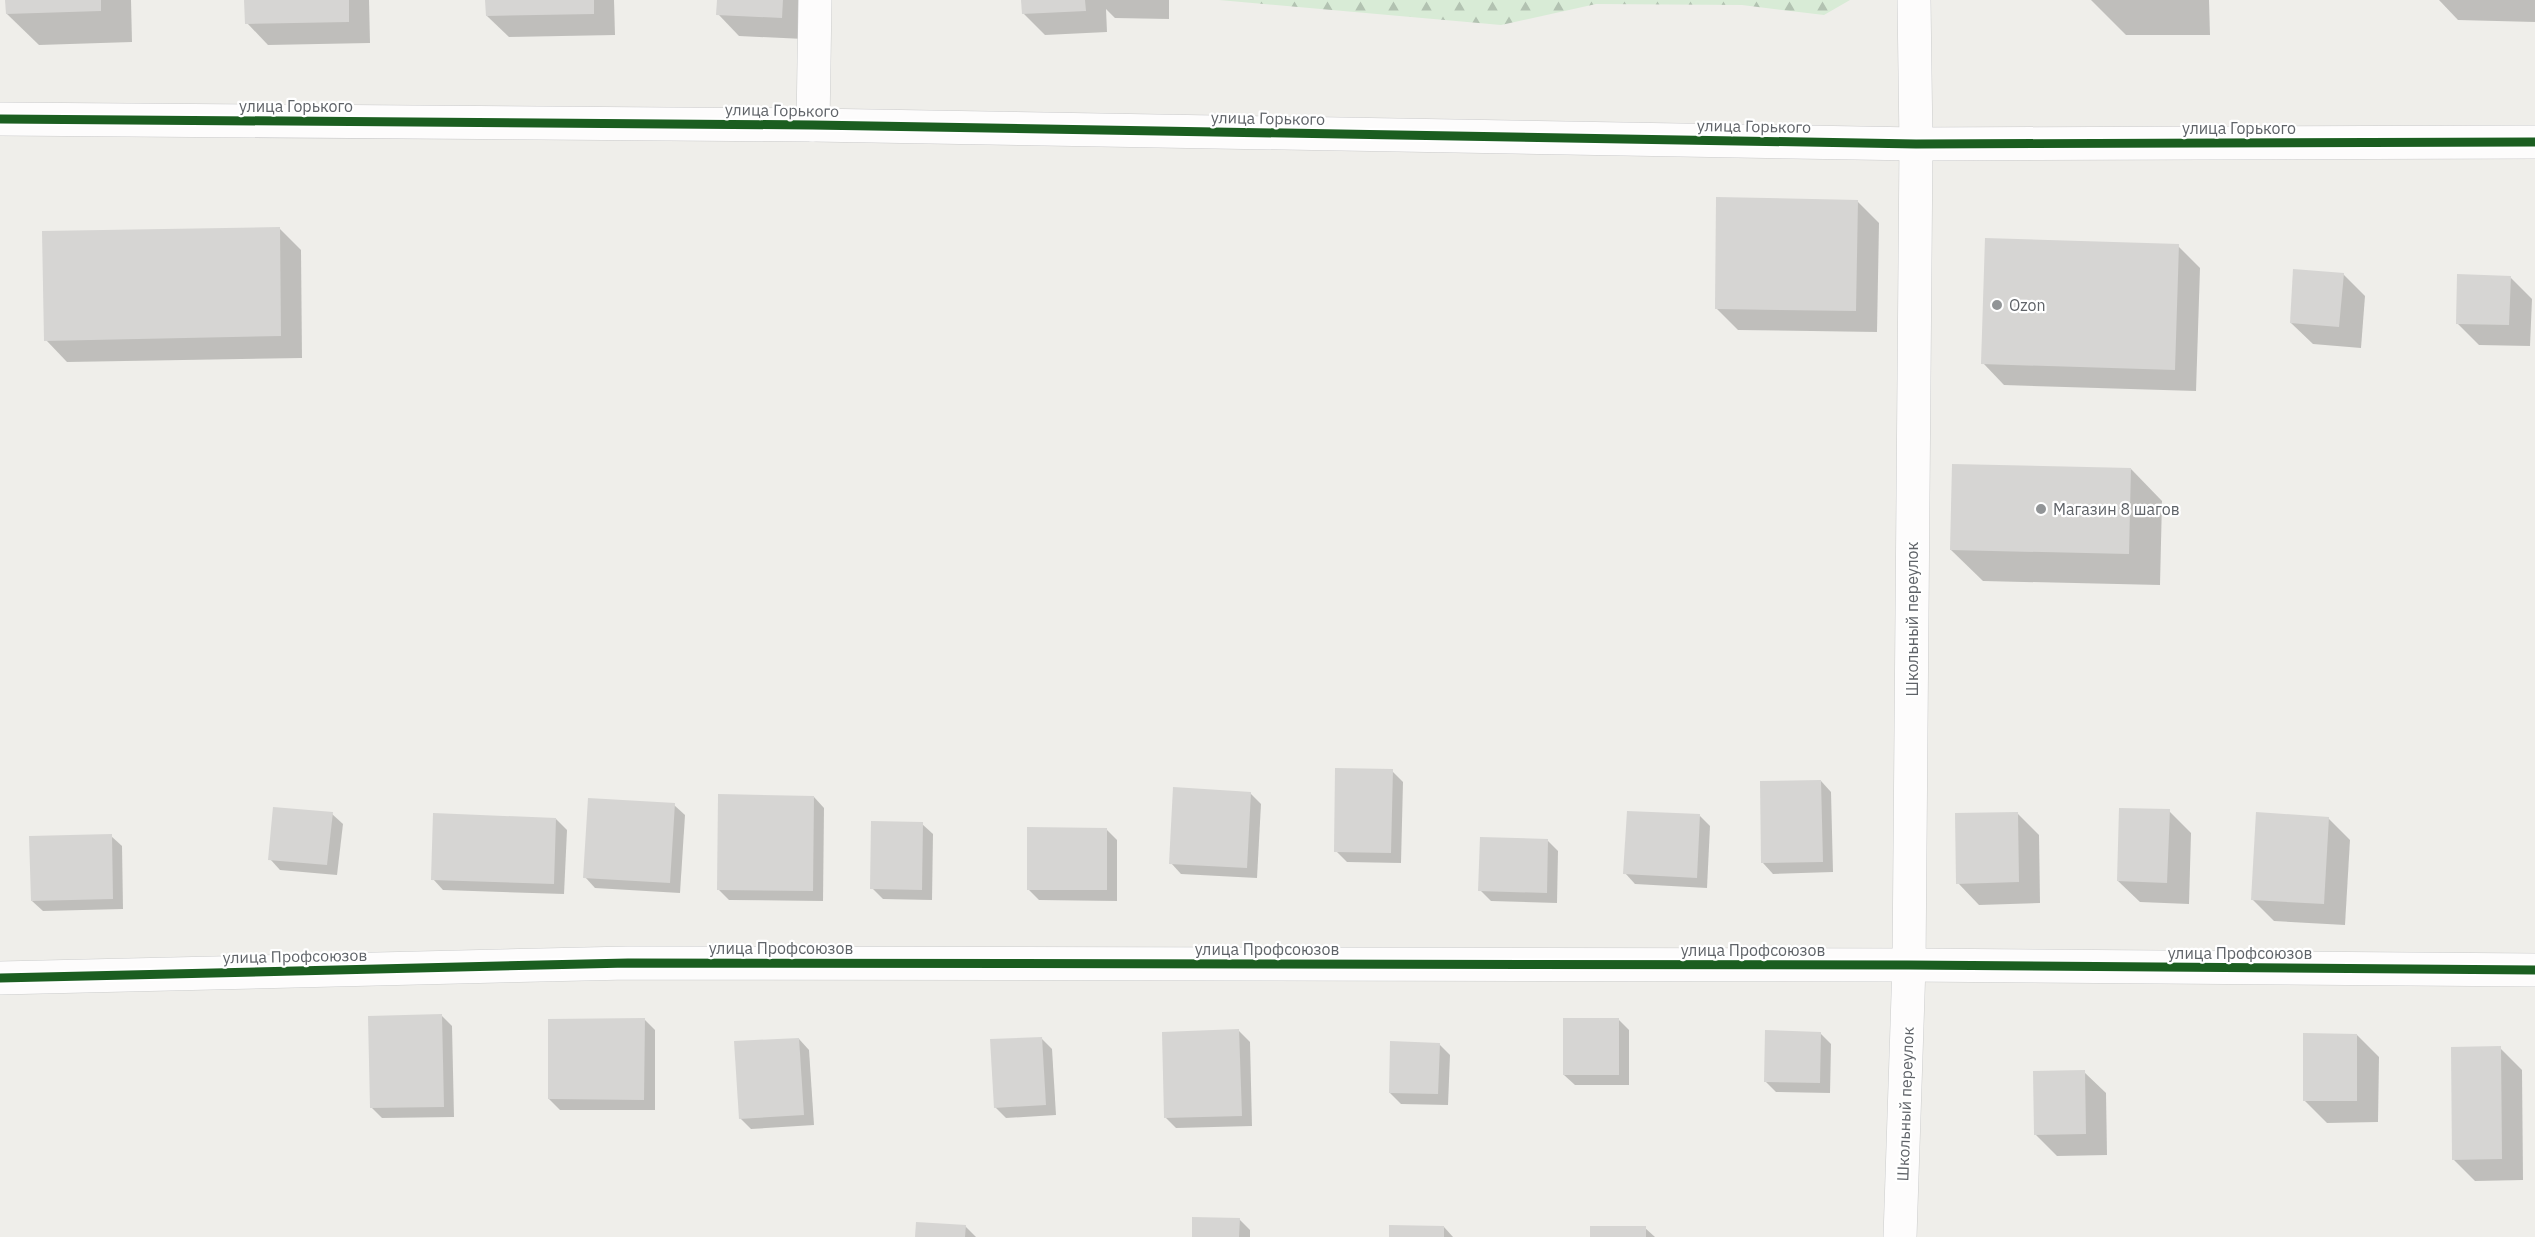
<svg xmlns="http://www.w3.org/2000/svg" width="2535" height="1237" font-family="'IBM Plex Sans',sans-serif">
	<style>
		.forest { fill: url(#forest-firs) }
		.shadow { fill: #0003 }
		.building { fill: #d6d5d3 }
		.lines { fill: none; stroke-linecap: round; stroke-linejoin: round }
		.street-casing { stroke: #cbcccc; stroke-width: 34 }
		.secondary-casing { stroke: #cacacb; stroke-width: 34 }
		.street { stroke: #fdfcfc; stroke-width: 33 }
		.secondary { stroke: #fdfcfc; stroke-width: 33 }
		.cycleway-casing { stroke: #fff; stroke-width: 13 }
		.cycleway { stroke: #1b5e20; stroke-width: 9 }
		.poi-dot { fill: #919496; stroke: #fff; stroke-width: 2 }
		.labels { text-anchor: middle; stroke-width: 4.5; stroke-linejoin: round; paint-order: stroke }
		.street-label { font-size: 16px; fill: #5f6368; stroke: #fff }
		.poi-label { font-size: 16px; fill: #5f6368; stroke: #fff; text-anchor: start }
	</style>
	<defs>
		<pattern id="forest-firs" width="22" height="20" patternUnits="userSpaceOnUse" patternTransform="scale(1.5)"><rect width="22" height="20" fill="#d8ebd6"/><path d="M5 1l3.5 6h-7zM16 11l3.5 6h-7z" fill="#b2c2b1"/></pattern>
	</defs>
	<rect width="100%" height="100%" fill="#efeeea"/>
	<path class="forest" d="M 1219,0 L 1850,0 L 1824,15 L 1742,5 L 1596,4 L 1501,25 Z"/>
	<g class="shadow">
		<path d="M 7,0 L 131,0 L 132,42 L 39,45 L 7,14 Z"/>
		<path d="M 246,0 L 369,0 L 370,43 L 268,45 L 247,23 Z"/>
		<path d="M 487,0 L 614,0 L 615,35 L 509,37 L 487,16 Z"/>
		<path d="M 718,0 L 805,0 L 804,39 L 739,36 L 718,14 Z"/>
		<path d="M 1023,0 L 1169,0 L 1169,19 L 1115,18 L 1106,9 L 1107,32 L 1045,35 L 1023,13 Z"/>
		<path d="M 2091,0 L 2209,0 L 2210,35 L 2126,35 Z"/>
		<path d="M 2439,0 L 2535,0 L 2535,22 L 2458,20 Z"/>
		<path d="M 1857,201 L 1879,223 L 1877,332 L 1738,330 L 1716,308 Z"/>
		<path d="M 279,228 L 301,250 L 302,358 L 67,362 L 46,340 Z"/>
		<path d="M 2178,246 L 2200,268 L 2196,391 L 2004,385 L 1983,363 Z"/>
		<path d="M 2343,274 L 2365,296 L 2361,348 L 2313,344 L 2291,323 Z"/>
		<path d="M 2510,277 L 2532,299 L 2530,346 L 2479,345 L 2457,323 Z"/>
		<path d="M 2131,469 L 2162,501 L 2160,585 L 1983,581 L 1951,550 Z"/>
		<path d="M 1392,771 L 1403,782 L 1401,863 L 1347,862 L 1336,851 Z"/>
		<path d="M 1821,781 L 1831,792 L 1833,872 L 1773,874 L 1763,863 Z"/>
		<path d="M 1250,793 L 1261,804 L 1257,878 L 1181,874 L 1171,863 Z"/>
		<path d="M 814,797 L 824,808 L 823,901 L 729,900 L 718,889 Z"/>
		<path d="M 674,805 L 685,815 L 680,893 L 595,888 L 585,877 Z"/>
		<path d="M 2169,811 L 2191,833 L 2189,904 L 2140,902 L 2118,881 Z"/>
		<path d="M 332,814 L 343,824 L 337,875 L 280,870 L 270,859 Z"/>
		<path d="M 2018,814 L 2039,835 L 2040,903 L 1979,905 L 1958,883 Z"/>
		<path d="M 1700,816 L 1710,826 L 1707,888 L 1635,884 L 1625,873 Z"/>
		<path d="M 2328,818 L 2350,840 L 2345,925 L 2274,921 L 2252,899 Z"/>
		<path d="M 556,819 L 567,830 L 564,894 L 443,890 L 433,879 Z"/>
		<path d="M 922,824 L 933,834 L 932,900 L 883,899 L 872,888 Z"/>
		<path d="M 1106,829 L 1117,840 L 1117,901 L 1039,900 L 1028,889 Z"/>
		<path d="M 111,836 L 122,846 L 123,909 L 43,911 L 32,901 Z"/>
		<path d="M 1547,840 L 1558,851 L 1557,903 L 1491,901 L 1480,890 Z"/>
		<path d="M 442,1016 L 452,1026 L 454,1117 L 382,1118 L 372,1108 Z"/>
		<path d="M 644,1019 L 655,1030 L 655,1110 L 560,1110 L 549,1099 Z"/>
		<path d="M 1618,1019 L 1629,1030 L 1629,1085 L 1575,1085 L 1564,1075 Z"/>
		<path d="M 1239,1031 L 1250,1042 L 1252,1126 L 1176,1128 L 1166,1118 Z"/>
		<path d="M 1820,1033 L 1831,1044 L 1830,1093 L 1776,1092 L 1765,1081 Z"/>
		<path d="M 2357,1035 L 2379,1057 L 2378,1122 L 2327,1123 L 2305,1101 Z"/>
		<path d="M 1041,1038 L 1052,1049 L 1056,1115 L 1006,1118 L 995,1107 Z"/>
		<path d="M 799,1039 L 809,1050 L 814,1125 L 751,1129 L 740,1118 Z"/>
		<path d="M 1439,1044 L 1450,1055 L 1448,1105 L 1401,1104 L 1390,1093 Z"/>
		<path d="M 2500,1048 L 2522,1070 L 2523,1180 L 2475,1181 L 2453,1159 Z"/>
		<path d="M 2084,1072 L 2106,1093 L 2107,1155 L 2057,1156 L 2035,1134 Z"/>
		<path d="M 1239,1219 L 1250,1230 L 1250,1237 L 1193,1237 Z"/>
		<path d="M 965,1226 L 976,1237 L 917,1237 Z"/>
		<path d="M 1444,1227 L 1453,1237 L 1390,1237 Z"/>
		<path d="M 1645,1228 L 1655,1237 L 1591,1237 Z"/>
	</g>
	<g class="building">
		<path d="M 5,0 L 101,0 L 101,11 L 6,14 Z"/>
		<path d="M 244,0 L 349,0 L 349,22 L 245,24 Z"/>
		<path d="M 485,0 L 594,0 L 594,14 L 486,16 Z"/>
		<path d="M 717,0 L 783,0 L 782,18 L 716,15 Z"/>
		<path d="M 1021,0 L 1085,0 L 1086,11 L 1022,14 Z"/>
		<path d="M 1716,197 L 1858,200 L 1856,311 L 1715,309 Z"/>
		<path d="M 280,227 L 281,336 L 44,341 L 42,231 Z"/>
		<path d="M 1985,238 L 2179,244 L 2175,370 L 1981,364 Z"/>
		<path d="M 2293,269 L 2344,273 L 2339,327 L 2290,323 Z"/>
		<path d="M 2457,274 L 2511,276 L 2509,325 L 2456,324 Z"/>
		<path d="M 1952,464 L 2131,468 L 2129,554 L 1950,550 Z"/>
		<path d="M 1335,768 L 1393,769 L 1391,853 L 1334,852 Z"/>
		<path d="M 1821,780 L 1823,862 L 1761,863 L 1760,781 Z"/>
		<path d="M 1173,787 L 1251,792 L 1247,868 L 1169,864 Z"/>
		<path d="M 718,794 L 814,796 L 813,891 L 717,890 Z"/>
		<path d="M 588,798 L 675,803 L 670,883 L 583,878 Z"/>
		<path d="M 273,807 L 333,812 L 327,865 L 268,860 Z"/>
		<path d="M 2119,808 L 2170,809 L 2167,883 L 2117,881 Z"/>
		<path d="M 1627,811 L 1700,814 L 1697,878 L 1623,874 Z"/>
		<path d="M 2018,812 L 2019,882 L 1956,884 L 1955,813 Z"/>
		<path d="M 2256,812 L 2329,817 L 2324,904 L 2251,900 Z"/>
		<path d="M 433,813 L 556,818 L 554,884 L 431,880 Z"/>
		<path d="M 871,821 L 923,822 L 922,890 L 870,889 Z"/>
		<path d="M 1027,827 L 1107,828 L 1107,890 L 1027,890 Z"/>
		<path d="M 112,834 L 113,899 L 31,901 L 29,836 Z"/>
		<path d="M 1480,837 L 1548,839 L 1547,893 L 1478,891 Z"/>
		<path d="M 442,1014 L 444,1107 L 370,1108 L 368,1016 Z"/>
		<path d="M 645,1018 L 644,1100 L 548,1099 L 548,1019 Z"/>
		<rect x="1563" y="1018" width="56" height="57"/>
		<path d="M 1239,1029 L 1242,1116 L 1164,1118 L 1162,1032 Z"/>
		<path d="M 1765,1030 L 1821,1032 L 1820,1083 L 1764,1082 Z"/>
		<path d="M 2303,1033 L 2357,1034 L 2357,1101 L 2303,1101 Z"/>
		<path d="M 1042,1037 L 1046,1105 L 994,1108 L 990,1039 Z"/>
		<path d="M 799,1038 L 804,1115 L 739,1119 L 734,1041 Z"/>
		<path d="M 1390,1041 L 1440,1043 L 1438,1094 L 1389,1093 Z"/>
		<path d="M 2501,1046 L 2502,1159 L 2452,1160 L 2451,1047 Z"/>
		<path d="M 2085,1070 L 2086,1134 L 2034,1135 L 2033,1071 Z"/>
		<path d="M 1192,1217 L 1240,1218 L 1239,1237 L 1192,1237 Z"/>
		<path d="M 916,1222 L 966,1225 L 965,1237 L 915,1237 Z"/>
		<path d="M 1389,1225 L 1444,1226 L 1444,1237 L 1389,1237 Z"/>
		<rect x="1590" y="1226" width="56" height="11"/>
	</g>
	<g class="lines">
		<defs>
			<g id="street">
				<path d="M 813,125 L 815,0"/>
				<path d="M 0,978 L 628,963 L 1909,965 L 2535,970"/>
				<path d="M 1900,1237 L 1909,965 L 1916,144 L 1914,0"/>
			</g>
			<path id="secondary" d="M 0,119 L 813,125 L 1916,144 L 2535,142"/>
		</defs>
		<use href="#street" class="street-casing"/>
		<use href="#secondary" class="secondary-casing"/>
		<use href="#street" class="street"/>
		<use href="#secondary" class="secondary"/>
		<defs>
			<g id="cycleway">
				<path d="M 0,119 L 813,125 L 1916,144 L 2535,142"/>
				<path d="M 0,978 L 628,963 L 1909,965 L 2535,970"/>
			</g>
		</defs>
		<use href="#cycleway" class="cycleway-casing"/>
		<use href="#cycleway" class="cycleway"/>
	</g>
	<g class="poi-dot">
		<circle cx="1997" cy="305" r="6"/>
		<circle cx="2041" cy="509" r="6"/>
	</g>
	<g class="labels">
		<g class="street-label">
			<text x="296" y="112">улица Горького</text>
			<text transform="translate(782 110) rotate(1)" y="6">улица Горького</text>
			<text transform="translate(1268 118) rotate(1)" y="6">улица Горького</text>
			<text transform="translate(1754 126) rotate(1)" y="6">улица Горького</text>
			<text x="2239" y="134">улица Горького</text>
			<text transform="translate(1912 619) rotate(-90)" y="6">Школьный переулок</text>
			<text x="781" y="954">улица Профсоюзов</text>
			<text x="1267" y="955">улица Профсоюзов</text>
			<text x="1753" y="956">улица Профсоюзов</text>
			<text x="2240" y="959">улица Профсоюзов</text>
			<text transform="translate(295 956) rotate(-1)" y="6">улица Профсоюзов</text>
			<text transform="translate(1905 1104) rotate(-88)" y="6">Школьный переулок</text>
		</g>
		<g class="poi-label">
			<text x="2009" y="311">Ozon</text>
			<text x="2053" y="515">Магазин 8 шагов</text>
		</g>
	</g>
</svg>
